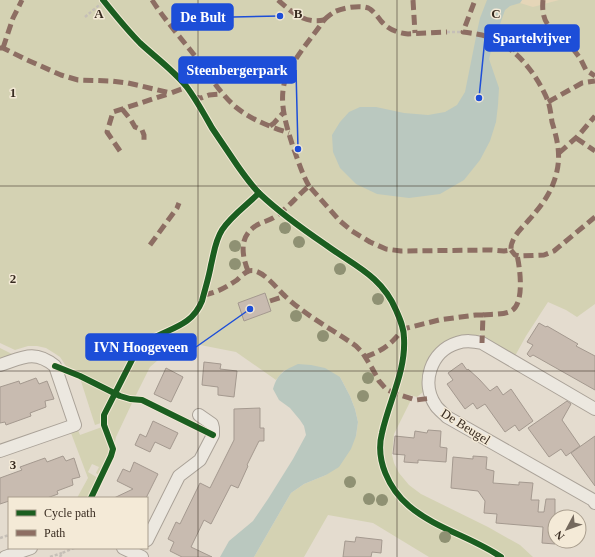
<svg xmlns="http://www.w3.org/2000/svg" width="595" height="557" font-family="'Times New Roman',serif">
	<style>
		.green { fill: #d4d2b3 }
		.sand { fill: #e5d6b8 }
		.water { fill: #bac8bf }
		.building { fill: #c8bbb0; stroke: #a4998f }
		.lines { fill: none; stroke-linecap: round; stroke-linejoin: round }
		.minor-casing { stroke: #aaa298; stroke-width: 14 }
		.path { stroke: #c5bfb7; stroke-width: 2.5; stroke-dasharray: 3 2; stroke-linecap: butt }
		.minor { stroke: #ece8e0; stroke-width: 12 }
		.quiet { stroke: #8d6e63; stroke-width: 5; stroke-dasharray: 10 5; stroke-linecap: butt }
		.cycleway-casing { stroke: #f4ead7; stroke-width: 8 }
		.cycleway { stroke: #1b5e20; stroke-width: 6 }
		.tree { fill: #8f9173 }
		.grid { fill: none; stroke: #382b20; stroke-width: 1; stroke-opacity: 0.55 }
		.labels { text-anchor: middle; stroke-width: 3; stroke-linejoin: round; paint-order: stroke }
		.street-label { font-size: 13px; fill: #382b20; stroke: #f4ead7 }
		.grid-label { font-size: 13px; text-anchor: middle; font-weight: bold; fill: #382b20; stroke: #f4ead7; stroke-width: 3; stroke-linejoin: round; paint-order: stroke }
		.leader { fill: none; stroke: #1d4ed8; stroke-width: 1.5 }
		.callout-dot { fill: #1d4ed8; stroke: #f4ead7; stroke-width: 1.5 }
		.callout { fill: #1d4ed8; stroke: #1d4ed8; stroke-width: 1.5 }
		.callout-label { font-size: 14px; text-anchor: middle; font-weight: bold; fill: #fff }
	</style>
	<rect width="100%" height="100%" fill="#e4dccf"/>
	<g class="green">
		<path d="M 0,0 L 595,0 L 595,304 L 577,317 L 566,310 L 548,302 L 526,336 L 515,356 L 480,334 L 478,337 C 471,337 463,336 456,337 C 450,339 446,341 442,344 C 425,356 421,373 423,392 L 417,397 L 405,394 L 404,398 L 411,400 L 394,434 L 392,455 L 394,463 L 399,473 L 409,485 L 421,494 L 488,527 L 520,545 L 533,557 L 505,557 L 490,547 L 434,519 L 412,505 L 401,496 L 392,482 L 389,476 L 386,468 L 383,455 L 383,435 L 388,419 L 384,418 C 378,433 377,447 380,463 C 392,518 455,531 497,557 L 429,557 L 373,523 L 328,515 L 304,557 L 254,557 L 291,493 L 304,484 L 326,475 L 356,436 L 358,422 L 355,409 L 350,396 L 340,377 L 284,370 L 276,380 L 236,352 L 190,343 L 177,347 L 165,354 L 150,367 L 135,397 C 130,397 122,396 119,391 L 120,389 L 136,356 L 130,360 L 115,387 L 114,389 L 112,389 L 66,366 L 60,357 L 54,353 L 46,348 L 37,346 L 28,346 L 15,350 L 0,343 Z"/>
		<path d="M 0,348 L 12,354 L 11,357 L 0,361 Z"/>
		<path d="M 80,378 L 108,393 L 111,396 L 102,414 L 101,423 L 95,425 Z"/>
		<path d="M 116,398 L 120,398 L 133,401 L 116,437 L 114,446 C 110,431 102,425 110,409 C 112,405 113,402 116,398 Z"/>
		<path d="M 102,427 C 105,433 110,441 110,448 C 111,456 103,468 99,475 L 96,473 L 99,467 L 92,464 L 88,472 L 98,478 L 88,498 L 77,498 L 88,478 L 71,433 L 78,430 L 80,435 Z"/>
	</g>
	<path class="sand" d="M 522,0 L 559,0 L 533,7 L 520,3 Z"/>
	<g class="water">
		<path d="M 487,0 L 522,0 L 520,3 L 510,6 L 505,10 L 492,47 L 489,59 L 499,88 L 498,105 L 496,122 L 490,141 L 480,160 L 464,180 L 440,194 L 409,198 L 377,194 L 356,184 L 340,168 L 333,152 L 332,135 L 340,122 L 349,112 L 360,107 L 376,107 L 404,113 L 428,115 L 445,112 L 457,105 L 465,92 L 478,27 L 480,18 Z"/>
		<path d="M 298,364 L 311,365 L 325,368 L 340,377 L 350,396 L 355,409 L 358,422 L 356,436 L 351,449 L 339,467 L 326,475 L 304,484 L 291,493 L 254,557 L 220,557 L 229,541 L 253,521 L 268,499 L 293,459 L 306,435 L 304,426 L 300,420 L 290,408 L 279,400 L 273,389 C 278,373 283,371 298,364 Z"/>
	</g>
	<g class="building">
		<path d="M 265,293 L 271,311 L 244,321 L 238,303 Z"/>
		<path d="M 539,323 L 546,327 L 547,326 L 578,344 L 576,346 L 595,356 L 595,390 L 533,355 L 530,357 L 527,354 L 533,345 L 527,342 Z"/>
		<path d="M 204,362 L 221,364 L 220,369 L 237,371 L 234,397 L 218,395 L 218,387 L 202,385 Z"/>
		<path d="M 462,363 L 467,370 L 468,369 L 479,379 L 490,391 L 497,386 L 503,395 L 511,389 L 533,421 L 519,431 L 515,425 L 505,432 L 485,404 L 477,409 L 473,403 L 465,409 L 447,384 L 453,380 L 448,373 Z"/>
		<path d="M 166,368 L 183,377 L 171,402 L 154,394 Z"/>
		<path d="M 36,378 L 39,384 L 47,381 L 54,399 L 45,401 L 46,407 L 30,413 L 31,416 L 6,425 L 5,422 L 0,423 L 0,387 L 19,381 L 20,384 Z"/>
		<path d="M 567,401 L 571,404 L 562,420 L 580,446 L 566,456 L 561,449 L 549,457 L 528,428 Z"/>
		<path d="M 260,408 L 260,428 L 264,428 L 264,441 L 259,441 L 247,465 L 248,466 L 238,488 L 231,485 L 211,524 L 204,520 L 191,547 L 212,557 L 182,557 L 170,551 L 174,542 L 168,539 L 176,522 L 180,524 L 200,483 L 210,488 L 234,440 L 234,409 Z"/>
		<path d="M 153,421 L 178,433 L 170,449 L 155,442 L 150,452 L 135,445 L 140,434 L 146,437 Z"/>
		<path d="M 428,430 L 441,431 L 440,447 L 447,448 L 446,462 L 418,460 L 418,463 L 404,462 L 405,455 L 393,454 L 395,436 L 414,438 L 415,431 L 427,433 Z"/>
		<path d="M 595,436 L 595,486 L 571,453 Z"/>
		<path d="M 63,456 L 66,461 L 74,458 L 80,477 L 72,479 L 73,485 L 57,491 L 58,494 L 47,498 L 9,498 L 9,501 L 0,504 L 0,478 L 22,470 L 20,467 L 45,458 L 47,462 Z"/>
		<path d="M 473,456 L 487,457 L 486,469 L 494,471 L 493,483 L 519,485 L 519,482 L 533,483 L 531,500 L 539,500 L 538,512 L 544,512 L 546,499 L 555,499 L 555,544 L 542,543 L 543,527 L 496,523 L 497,514 L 484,513 L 485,501 L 478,491 L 451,488 L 453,457 L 473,459 Z"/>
		<path d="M 134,462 L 158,474 L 146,498 L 114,498 L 133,489 L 117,481 L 123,469 L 130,472 Z"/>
		<path d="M 356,537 L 382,540 L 381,553 L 372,552 L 371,557 L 343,557 L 345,541 L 355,542 Z"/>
	</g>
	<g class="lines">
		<defs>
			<g id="minor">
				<path d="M 0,365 C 22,358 34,349 55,366 L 75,425 L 0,451"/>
				<path d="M 595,409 L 482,343 C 473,341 466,340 457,343 C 431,351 420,383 436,406 C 439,410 443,413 447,417 L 593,500 L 595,503"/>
				<path d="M 147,540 L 179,476 L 200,460 L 213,435 L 213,428 L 212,424 L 199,415"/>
				<path d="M 123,548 L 142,557"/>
				<path d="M 5,557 L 31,548"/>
			</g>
		</defs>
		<use href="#minor" class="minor-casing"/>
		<g class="path">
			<path d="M 85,17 L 104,1"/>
			<path d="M 447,32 L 463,32"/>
			<path d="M 0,538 L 9,535"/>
			<path d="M 50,557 L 62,553"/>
			<path d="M 60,557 L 62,553 L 74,548"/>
		</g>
		<use href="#minor" class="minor"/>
		<g class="quiet">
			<path d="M 152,0 C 164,19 181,38 195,56 C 208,73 220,94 237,108 C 252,120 271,127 289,133"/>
			<path d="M 278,0 C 292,12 304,24 324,20 C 312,38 296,55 287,75 C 277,99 286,124 293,147 C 298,160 302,174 309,186"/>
			<path d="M 413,0 L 415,33"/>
			<path d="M 543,0 C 542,10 543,21 551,28"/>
			<path d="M 324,20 C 327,17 331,14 334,12 C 342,8 362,4 370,9 C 374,12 378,17 381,21 C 388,29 397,33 408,34 L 447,32"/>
			<path d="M 0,48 L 3,48 L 25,59 L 61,75 L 78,80 L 112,81 L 128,83 L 171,93 L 187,87"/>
			<path d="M 3,48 L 13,18 L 22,0"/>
			<path d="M 512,50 L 531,39 L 540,33 L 551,28 L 556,30 L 564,37 L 580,58 L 586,70 L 595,76"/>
			<path d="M 193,97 L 201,98 L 209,95 L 222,94"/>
			<path d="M 548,102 L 582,83 L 595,81"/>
			<path d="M 122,109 L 131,120 L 135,127 L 142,130 L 144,135 L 144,142"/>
			<path d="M 270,126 L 274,123 L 283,113"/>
			<path d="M 576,138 L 595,151"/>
			<path d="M 120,151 L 107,132 L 113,112 L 171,93"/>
			<path d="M 559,153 L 579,135 L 595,116"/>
			<path d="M 150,245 L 177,208 L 179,203"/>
			<path d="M 511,250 L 515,255 L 520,256 L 544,255 L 554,251 L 595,217"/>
			<path d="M 248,271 C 241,253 239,234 259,224 C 265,221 271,220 276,216 C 288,208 297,196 309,186 L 340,221 L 352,231 L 370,242 L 386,249 L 401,251 L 492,250 L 504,251 L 511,250 C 510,236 526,225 533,215 C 541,206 549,195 553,184 C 562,161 559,145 552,122 C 551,115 550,107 548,101 C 538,77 521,54 498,41 C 491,36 472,33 463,32 L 475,0"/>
			<path d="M 204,295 C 218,292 225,288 237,280 C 240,277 245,272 249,271 C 261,267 277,289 285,296 C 306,316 332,329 356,346 L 362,352 L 372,368 L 379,381 L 386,389 L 394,393 L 416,400 L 432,398"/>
			<path d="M 270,301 L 285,296"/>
			<path d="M 483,315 C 491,314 503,315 511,311 C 525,304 520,268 517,255"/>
			<path d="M 365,357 C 382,351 392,344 403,329 L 439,320 L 476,315 L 483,315 L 482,343"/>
		</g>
		<defs>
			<g id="cycleway">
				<path d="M 103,0 C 115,15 127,30 140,43 C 155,57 173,70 186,86 C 196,99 204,114 212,128 C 220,140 229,153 237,165 C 244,175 252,186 260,194 C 280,213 304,230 326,245 C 353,265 382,276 396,310 C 400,319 404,328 404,338 C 406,371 389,401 382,433 C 375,460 389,489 409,506 C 436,529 472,537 501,557"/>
				<path d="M 55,366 L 80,376 L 120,396 L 130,399 L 142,400 L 213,435"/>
				<path d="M 91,498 L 111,456 L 113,449 L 104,425 L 104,415 L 135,354 C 154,327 189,334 202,301 C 205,289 209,277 211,265 C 214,253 215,241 222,230 C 231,216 247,205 259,193"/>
			</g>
		</defs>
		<use href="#cycleway" class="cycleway-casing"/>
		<use href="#cycleway" class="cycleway"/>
	</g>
	<g class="tree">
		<circle cx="285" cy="228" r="6"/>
		<circle cx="299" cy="242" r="6"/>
		<circle cx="235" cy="246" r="6"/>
		<circle cx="235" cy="264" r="6"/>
		<circle cx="340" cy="269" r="6"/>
		<circle cx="378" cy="299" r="6"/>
		<circle cx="296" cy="316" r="6"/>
		<circle cx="323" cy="336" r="6"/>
		<circle cx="368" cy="378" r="6"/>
		<circle cx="363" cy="396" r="6"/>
		<circle cx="350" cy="482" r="6"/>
		<circle cx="369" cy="499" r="6"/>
		<circle cx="382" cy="500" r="6"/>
		<circle cx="445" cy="537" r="6"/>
	</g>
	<path class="grid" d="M 198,0 L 198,557M 397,0 L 397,557M 0,186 L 595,186M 0,371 L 595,371"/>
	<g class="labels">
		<g class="street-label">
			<text transform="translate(466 426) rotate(32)" y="5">De Beugel</text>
		</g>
	</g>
	<g class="grid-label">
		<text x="99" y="18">A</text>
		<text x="298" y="18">B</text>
		<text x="496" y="18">C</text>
		<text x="13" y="97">1</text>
		<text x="13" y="283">2</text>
		<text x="13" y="469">3</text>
	</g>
	<path class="leader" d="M280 16L233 17M479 98L485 38M298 149L296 70M250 309L196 347"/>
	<g class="callout-dot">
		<circle cx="280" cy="16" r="4"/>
		<circle cx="479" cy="98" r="4"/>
		<circle cx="298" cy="149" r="4"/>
		<circle cx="250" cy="309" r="4"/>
	</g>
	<g class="callout">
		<rect x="172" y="4" width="61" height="26" rx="4"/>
		<rect x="485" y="25" width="94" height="26" rx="4"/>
		<rect x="179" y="57" width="117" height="26" rx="4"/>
		<rect x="86" y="334" width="110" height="26" rx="4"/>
	</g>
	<g class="callout-label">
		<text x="203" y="22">De Bult</text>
		<text x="532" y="43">Spartelvijver</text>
		<text x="237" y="75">Steenbergerpark</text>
		<text x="141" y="352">IVN Hoogeveen</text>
	</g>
	<rect x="8" y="497" width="140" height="52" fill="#f4ead7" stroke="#a99e8e"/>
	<rect x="16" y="510" width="20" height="6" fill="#1b5e20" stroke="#a99e8e"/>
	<text x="44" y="517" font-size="12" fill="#382b20">Cycle path</text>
	<rect x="16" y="530" width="20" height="6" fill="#8d6e63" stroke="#a99e8e"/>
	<text x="44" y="537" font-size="12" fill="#382b20">Path</text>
	<g transform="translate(567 529) rotate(229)"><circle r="19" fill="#f4ead7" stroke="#a99e8e"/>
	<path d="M0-3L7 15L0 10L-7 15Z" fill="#74695d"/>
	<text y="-6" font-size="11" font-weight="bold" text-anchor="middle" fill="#382b20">N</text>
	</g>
</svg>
